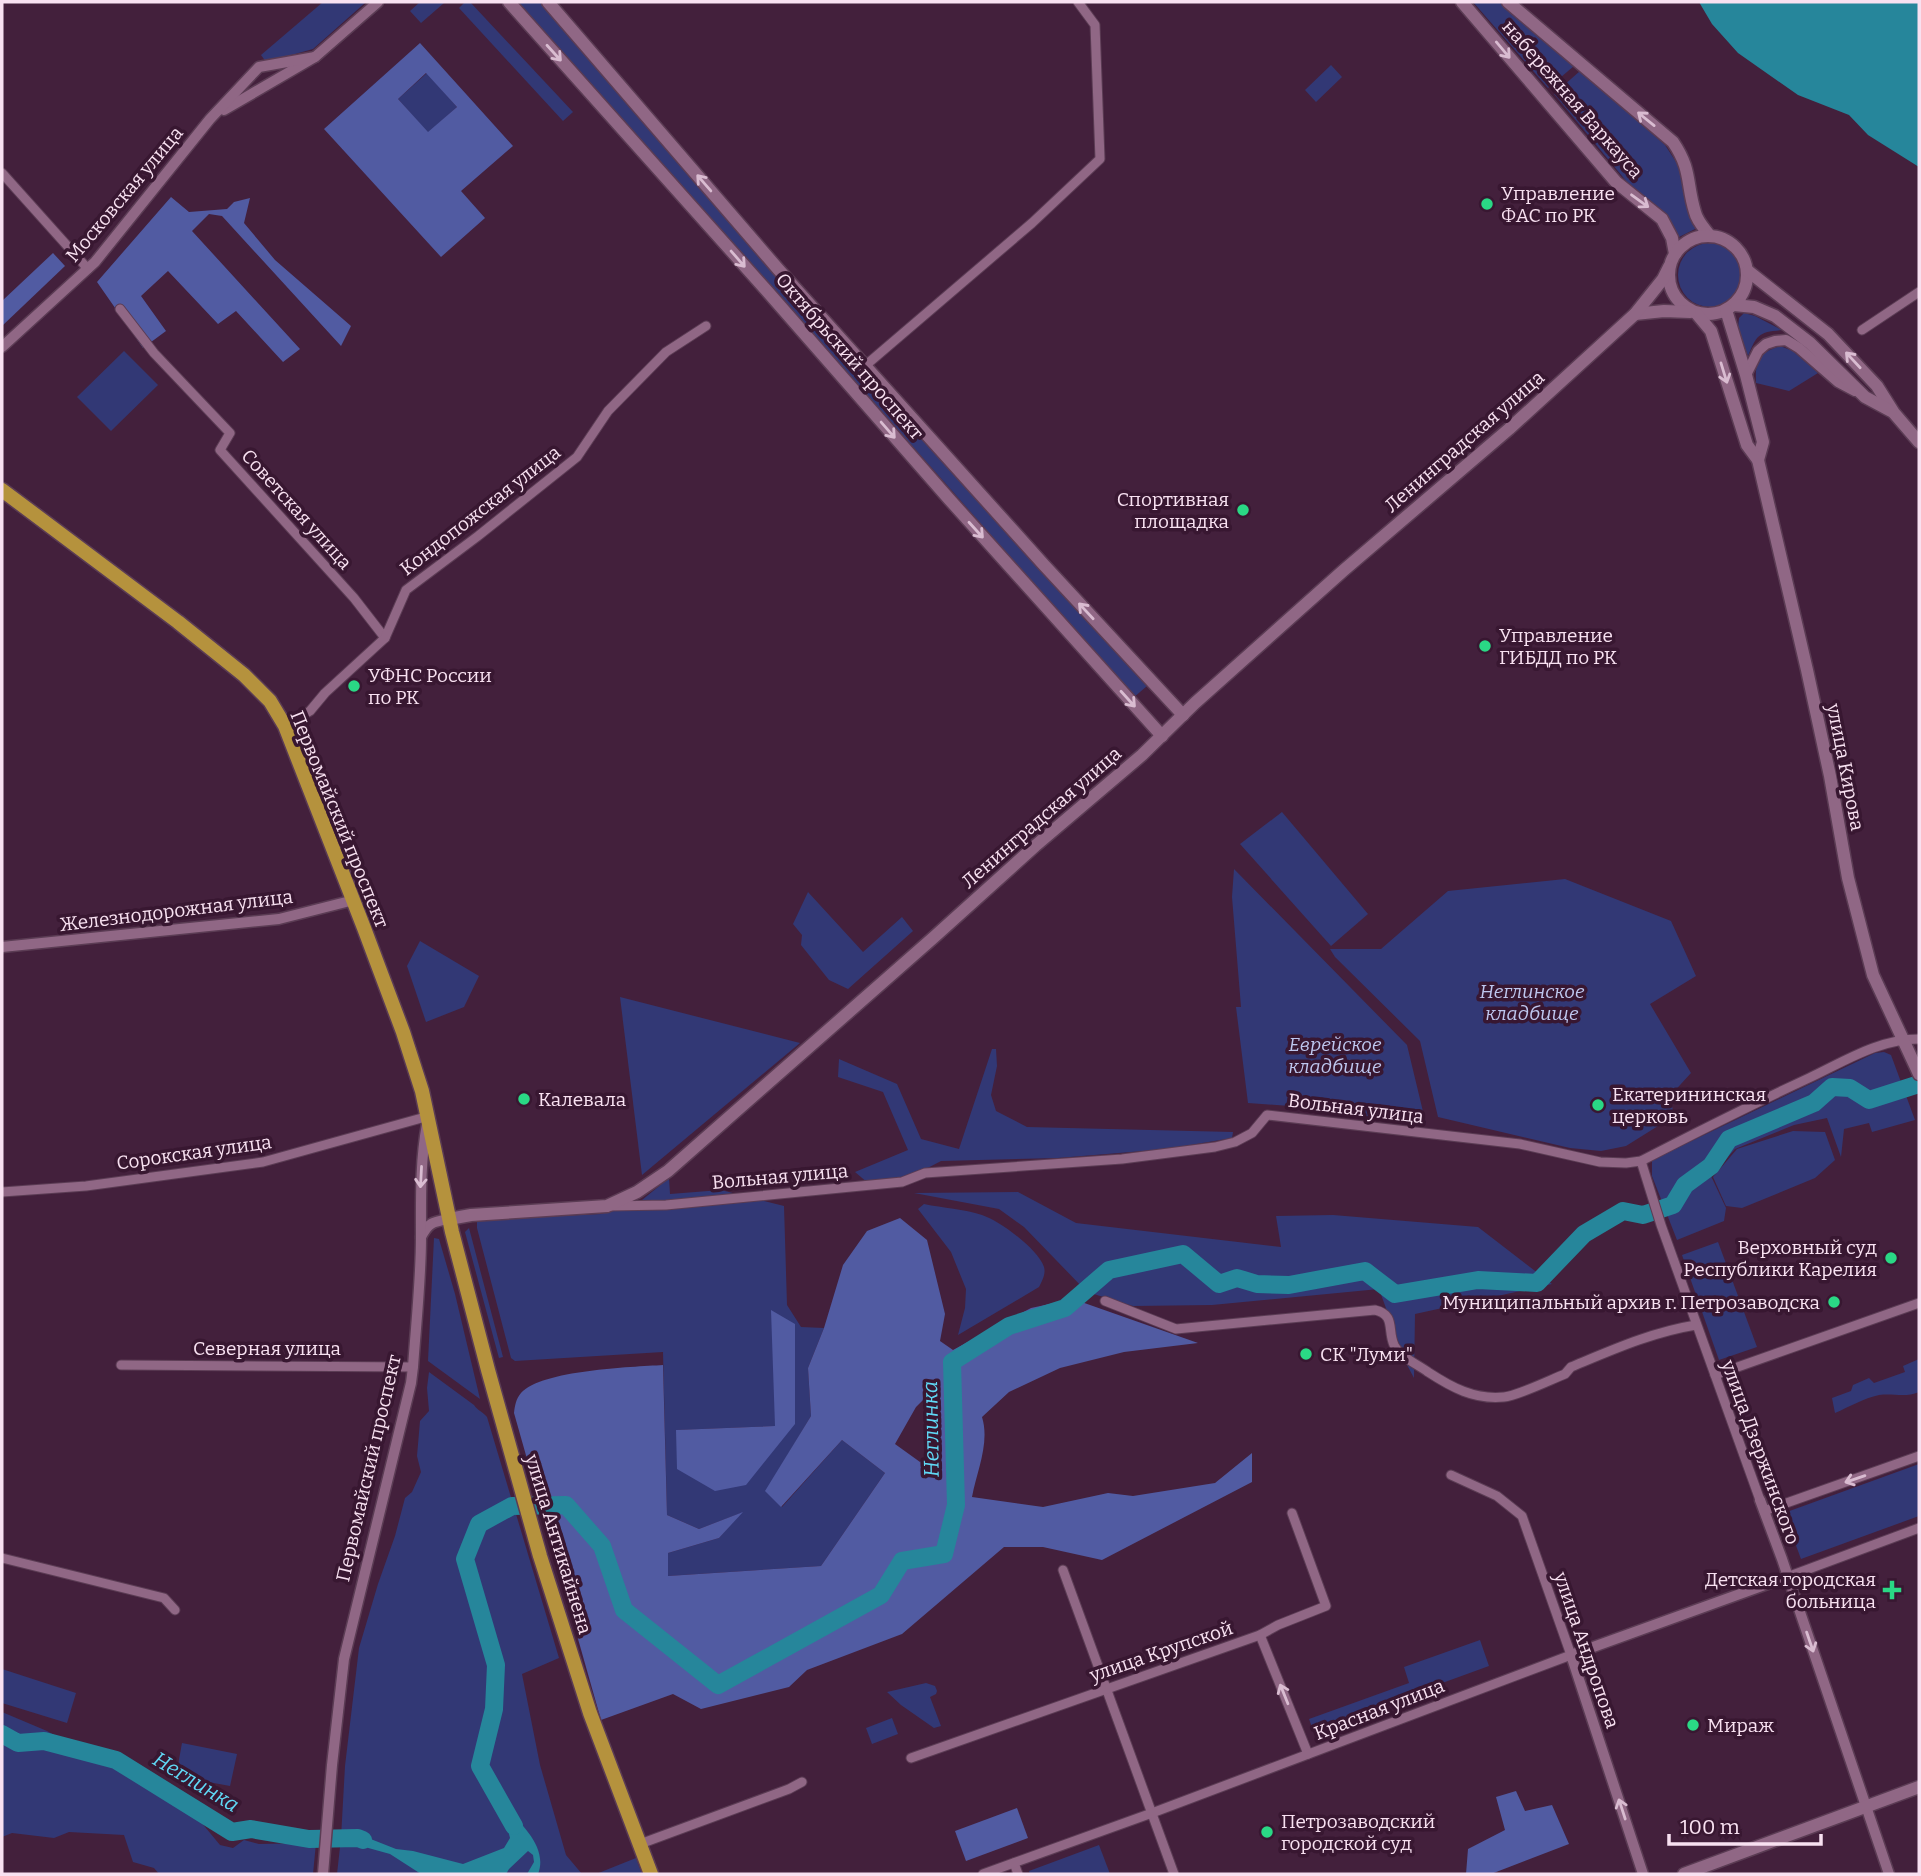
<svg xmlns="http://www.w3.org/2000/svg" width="1921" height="1876" font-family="Bitter,serif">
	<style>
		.green { fill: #323875; fill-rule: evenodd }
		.forest { fill: #515ba2; fill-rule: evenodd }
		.water { fill: #26869b }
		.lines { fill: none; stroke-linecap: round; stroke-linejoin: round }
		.river { stroke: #26869b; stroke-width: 18 }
		.minor-casing { stroke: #5b3c54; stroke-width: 11 }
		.tertiary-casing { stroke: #5b3c54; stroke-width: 13 }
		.secondary-casing { stroke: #5b3c54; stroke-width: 15 }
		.primary-casing { stroke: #5b3c54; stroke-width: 17 }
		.minor { stroke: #906785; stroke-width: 9 }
		.tertiary { stroke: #906785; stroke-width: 10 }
		.secondary { stroke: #906785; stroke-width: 12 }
		.primary { stroke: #b5923d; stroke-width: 14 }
		.oneway { stroke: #d9bcd1 }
		.poi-dot { fill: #2ad885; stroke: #381731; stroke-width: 2.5 }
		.labels { text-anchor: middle; stroke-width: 7; stroke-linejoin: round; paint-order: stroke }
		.street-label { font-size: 19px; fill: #f8e1f1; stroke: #381731 }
		.poi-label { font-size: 19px; fill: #f8e1f1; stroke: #381731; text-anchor: start }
		.park-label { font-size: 19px; font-style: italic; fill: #bec7ef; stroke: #381731 }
		.water-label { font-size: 21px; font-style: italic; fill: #60d9f6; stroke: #381731 }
	</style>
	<rect width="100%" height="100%" fill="#43203c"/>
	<g class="green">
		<path d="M 323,2 L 366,2 L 313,49 L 266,62 L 261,55 Z"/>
		<path d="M 420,2 L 443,2 L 444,3 L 421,23 L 410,11 Z"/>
		<path d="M 465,2 L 470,2 L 573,112 L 563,121 L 459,8 Z"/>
		<path d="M 518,2 L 540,2 L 678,153 L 1147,686 L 1133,698 L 954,493 Z"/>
		<path d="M 1473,2 L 1499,2 L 1574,66 L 1548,88 Z"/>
		<path d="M 1331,65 L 1342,77 L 1316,102 L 1305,90 Z"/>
		<path d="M 1580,71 L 1665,145 L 1680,168 L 1683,180 L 1687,207 L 1697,228 L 1679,237 L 1664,212 L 1627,182 L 1554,94 Z"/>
		<path d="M 427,73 L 457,107 L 428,133 L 398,99 Z"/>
		<circle cx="1710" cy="275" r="32"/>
		<path d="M 1744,313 L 1755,316 L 1782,330 C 1759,332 1757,334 1748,356 L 1738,328 L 1739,318 Z"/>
		<path d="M 1780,346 L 1793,351 L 1818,373 L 1789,391 L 1756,383 C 1755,361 1758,353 1780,346 Z"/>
		<path d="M 124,351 L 158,385 L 111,431 L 77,397 Z"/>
		<path d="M 1282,812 L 1368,914 L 1331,946 L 1240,844 Z"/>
		<path d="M 1234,869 L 1407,1045 L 1426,1124 L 1290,1106 L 1248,1103 L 1236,1007 L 1241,1007 L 1232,897 Z"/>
		<path d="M 1565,879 L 1671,921 L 1696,976 L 1650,1004 L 1691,1073 L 1670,1096 L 1674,1116 L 1626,1146 L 1601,1151 L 1570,1148 L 1438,1117 L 1420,1041 L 1335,957 L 1330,949 L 1381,949 L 1448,891 Z"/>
		<path d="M 808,892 L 863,952 L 902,917 L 913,931 L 848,989 L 829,980 L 801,945 L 802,935 L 793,924 Z"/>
		<path d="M 420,941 L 479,976 L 464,1007 L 426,1022 L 407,966 Z"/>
		<path d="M 620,997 L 800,1043 L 642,1175 Z"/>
		<path d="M 992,1049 L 996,1049 L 997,1066 L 991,1095 L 996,1111 L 1027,1127 L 1233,1132 L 1232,1138 L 1167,1149 L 1058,1158 L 941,1161 L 903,1181 L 868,1183 L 855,1172 L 908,1150 L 883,1092 L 838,1077 L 839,1059 L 897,1084 L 921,1139 L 959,1149 Z"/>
		<path d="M 1884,1052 L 1891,1055 L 1915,1120 L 1872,1132 L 1869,1123 L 1844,1129 L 1841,1157 L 1827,1118 L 1794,1125 L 1735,1149 L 1711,1176 L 1726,1208 L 1724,1221 L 1677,1240 L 1652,1176 L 1652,1160 L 1875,1053 Z"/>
		<path d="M 1793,1131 L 1825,1132 L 1835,1160 L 1815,1178 L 1742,1208 L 1726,1206 L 1713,1177 L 1737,1149 Z"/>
		<path d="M 669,1178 L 670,1194 L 721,1190 L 784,1206 L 787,1305 L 801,1327 L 824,1328 L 808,1368 L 811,1416 L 766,1491 L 782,1507 L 842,1440 L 885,1473 L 821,1566 L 668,1576 L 668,1553 L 719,1538 L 741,1513 L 699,1529 L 667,1515 L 663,1352 L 515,1361 L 511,1358 L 477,1228 L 477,1222 L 480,1220 L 601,1214 L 642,1200 ZM 775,1426 L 677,1469 L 677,1430 Z"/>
		<path d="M 1018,1192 L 1076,1223 L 1281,1247 L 1276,1216 L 1333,1215 L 1478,1227 L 1552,1284 L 1415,1314 L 1414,1378 L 1406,1363 L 1379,1289 L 1212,1305 L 1133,1306 L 1087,1292 L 1024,1227 L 999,1209 L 914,1193 Z"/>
		<path d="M 924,1204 C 943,1208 964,1209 982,1215 C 1000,1221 1038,1249 1044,1267 C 1046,1274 1042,1281 1039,1287 L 958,1335 L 965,1308 L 966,1289 L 951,1252 L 918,1209 Z"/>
		<path d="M 469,1228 L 503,1357 L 499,1358 L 465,1232 Z"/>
		<path d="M 434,1238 L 439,1239 L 455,1294 L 480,1399 L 428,1361 Z"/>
		<path d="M 1718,1242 L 1757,1347 L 1719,1360 L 1682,1255 Z"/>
		<path d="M 1919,1359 L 1919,1392 C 1905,1398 1894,1393 1879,1395 C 1864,1398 1849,1407 1835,1413 L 1832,1398 L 1851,1391 L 1853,1385 L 1869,1378 L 1874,1383 L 1905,1372 L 1903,1366 Z"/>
		<path d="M 429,1372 L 474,1405 C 477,1410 483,1412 487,1417 L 559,1658 L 522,1674 L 540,1765 L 566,1855 L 582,1874 L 337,1874 L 341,1838 L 345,1766 L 359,1648 L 378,1584 L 395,1536 L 405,1498 L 412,1492 L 421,1472 L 417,1456 L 420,1421 L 429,1411 L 427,1388 Z"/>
		<path d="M 1919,1464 L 1919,1516 L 1801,1559 L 1784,1513 Z"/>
		<path d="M 1480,1640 L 1489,1666 L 1313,1730 L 1309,1719 L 1409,1683 L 1404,1667 Z"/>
		<path d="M 2,1669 L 76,1693 L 67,1723 L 2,1703 Z"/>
		<path d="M 926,1683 L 935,1686 L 937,1691 L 936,1694 L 930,1697 L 941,1726 L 934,1728 L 901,1705 L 887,1692 Z"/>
		<path d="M 2,1712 L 47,1731 L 74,1746 L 98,1752 L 120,1760 L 148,1774 L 152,1790 L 191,1810 L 220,1845 L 233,1848 L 244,1840 L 259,1844 L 316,1843 L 313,1874 L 159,1874 L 154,1868 L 133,1862 L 124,1835 L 69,1832 L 54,1838 L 12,1833 L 2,1837 Z"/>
		<path d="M 892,1718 L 898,1734 L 872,1744 L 866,1728 Z"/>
		<path d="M 182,1743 L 237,1754 L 230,1786 L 176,1776 Z"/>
		<path d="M 1099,1845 L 1110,1874 L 1030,1874 L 1029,1871 Z"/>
		<path d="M 636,1858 L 642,1874 L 596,1874 Z"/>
	</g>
	<g class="forest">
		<path d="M 420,43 L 513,146 L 461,191 L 485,218 L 441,257 L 324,129 ZM 426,73 L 457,107 L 428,132 L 398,99 Z"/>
		<path d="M 171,197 L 189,212 L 227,209 L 234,202 L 250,198 L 244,223 L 275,260 L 351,326 L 341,346 L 222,216 L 209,214 L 192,231 L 300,349 L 283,362 L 236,311 L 218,324 L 168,271 L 141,296 L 166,331 L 143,348 L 97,282 Z"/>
		<path d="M 53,253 L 65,266 L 2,326 L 2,301 Z"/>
		<path d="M 900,1218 L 927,1240 L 945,1314 L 940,1341 L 953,1350 L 1031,1308 L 1073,1299 L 1198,1343 L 1124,1352 L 1060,1368 L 1009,1392 L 982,1417 C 990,1443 977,1471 972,1497 L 1043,1507 L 1108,1493 L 1133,1496 L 1215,1483 L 1252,1453 L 1252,1482 L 1102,1560 L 1043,1547 L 1004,1547 L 902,1634 L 807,1670 L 789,1687 L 701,1709 L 673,1694 L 601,1720 L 514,1413 C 515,1405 516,1399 521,1393 C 542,1370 631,1367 663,1365 L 667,1515 L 699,1529 L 743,1512 L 719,1538 L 668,1553 L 668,1576 L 821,1566 L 885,1473 L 842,1440 L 781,1507 L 765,1491 L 811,1416 L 808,1368 L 824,1328 L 843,1265 L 867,1231 ZM 928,1395 L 941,1420 L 937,1447 L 920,1462 L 895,1444 L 916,1407 Z"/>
		<path d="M 771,1310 L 795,1324 L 795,1424 L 746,1485 L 715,1491 L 677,1469 L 676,1430 L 775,1426 Z"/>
		<path d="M 1516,1791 L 1525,1811 L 1552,1805 L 1569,1844 L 1491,1874 L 1466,1874 L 1468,1849 L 1505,1830 L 1496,1797 Z"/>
		<path d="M 1017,1808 L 1028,1838 L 966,1861 L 955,1831 Z"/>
	</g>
	<g class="water">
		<path d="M 1699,2 L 1919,2 L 1919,167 L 1868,135 L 1849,115 L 1798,95 L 1738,53 L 1712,24 Z"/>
		<path d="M 502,1805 L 508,1808 C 523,1827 548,1848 538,1874 L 527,1874 L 534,1862 L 533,1855 L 528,1851 L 509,1869 L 506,1874 L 421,1874 L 390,1854 L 354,1844 L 340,1845 L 341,1833 L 358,1834 L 396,1849 L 413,1851 L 463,1864 L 504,1848 L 510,1838 Z"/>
	</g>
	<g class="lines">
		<g class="river">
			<path d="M 2,1734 L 18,1743 L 44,1741 L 116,1760 L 232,1832 L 251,1829 L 309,1839 L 358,1838 L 363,1840"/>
			<path d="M 514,1826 L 480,1766 L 494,1709 L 496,1665 L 465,1559 L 479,1524 L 512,1506 L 566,1505 L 602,1546 L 624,1610 L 718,1685 L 881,1595 L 902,1561 L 944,1554 L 956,1505 L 952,1362 L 1009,1326 L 1065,1308 L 1109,1270 L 1183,1254 L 1219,1284 L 1237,1278 L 1257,1284 L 1289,1285 L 1365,1271 L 1395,1294 L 1478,1280 L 1537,1283 L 1584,1234 L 1623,1211 L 1643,1215 L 1673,1205 L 1685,1185 L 1711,1166 L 1729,1139 L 1814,1103 L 1832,1087 L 1850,1088 L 1869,1100 L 1919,1084"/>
		</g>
		<defs>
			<g id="minor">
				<path d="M 2,173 L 88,269"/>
				<path d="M 120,309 L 154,353 L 230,433 L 220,450 L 354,598 L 385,638"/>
				<path d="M 1862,330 L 1919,292"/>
				<path d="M 866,365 L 1032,223 L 1100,159 L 1095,25 L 1078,2"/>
				<path d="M 285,726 L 310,711 L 325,693 L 385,638 L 406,590 L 478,536 L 577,457 L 608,411 L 666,352 L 706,326"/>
				<path d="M 1641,1161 L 1661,1225 L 1760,1500"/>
				<path d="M 2,1192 L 86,1186 L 263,1162 L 429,1116"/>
				<path d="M 610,1206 L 666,1205 L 902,1182 L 925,1173 L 1122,1159 L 1215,1147 L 1235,1142 L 1252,1133 L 1267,1115 L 1520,1144 L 1600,1162 L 1626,1163 L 1641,1161 C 1697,1132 1753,1104 1809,1078 C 1845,1061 1879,1039 1919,1039"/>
				<path d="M 1105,1301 L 1176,1329 L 1375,1310 C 1396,1315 1387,1330 1394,1345 C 1400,1357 1417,1364 1428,1372 C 1451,1387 1474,1400 1504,1397 C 1517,1396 1550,1380 1565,1374 L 1571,1367 C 1612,1350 1652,1332 1696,1325"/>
				<path d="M 121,1365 L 413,1367"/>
				<path d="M 1715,1375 L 1919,1303"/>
				<path d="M 1764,1511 L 1919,1456"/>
				<path d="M 2,1558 L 164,1598 L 175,1610"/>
				<path d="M 1063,1570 L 1174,1874"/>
				<path d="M 1787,1577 L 1919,1528"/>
				<path d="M 1260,1635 L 1308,1754"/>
				<path d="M 911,1758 L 1260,1635 L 1278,1625 L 1326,1606 L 1292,1513"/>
				<path d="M 640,1844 L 789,1789 L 802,1782"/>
				<path d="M 1014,1863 L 1018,1874"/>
				<path d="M 983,1874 L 1152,1813 L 1571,1655 L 1522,1516 L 1497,1496 L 1451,1475"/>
			</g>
			<g id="tertiary">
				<path d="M 224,110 L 315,57 L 378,2"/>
				<path d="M 2,347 L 95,262 L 210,119 L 259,67 L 315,57"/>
				<path d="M 1746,375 L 1758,351 L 1766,344 L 1775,341 L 1786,340 L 1799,348 L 1838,382 L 1855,391"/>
				<path d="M 2,947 L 279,919 L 354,900"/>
				<path d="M 421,1237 C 429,1222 433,1222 449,1219"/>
				<path d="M 1760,1500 L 1782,1559 L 1889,1874"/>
				<path d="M 323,1874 L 332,1765 L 344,1659 L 411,1383 L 413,1367 C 416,1324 421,1280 421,1237 C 421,1199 420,1162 427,1124"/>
				<path d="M 1643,1874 L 1571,1655 L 1787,1577"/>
			</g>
			<g id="secondary">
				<path d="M 509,2 L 767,291 L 949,499 L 1162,736"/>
				<path d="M 548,2 L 778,269 L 1044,565 L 1183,715"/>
				<path d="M 1462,2 L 1616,182 L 1662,219 L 1672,238 L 1675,254"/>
				<path d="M 1508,2 L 1673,142 C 1692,170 1686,183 1695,212 C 1697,221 1704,228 1710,236"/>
				<circle cx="1708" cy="275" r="39"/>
				<path d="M 1748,271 L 1828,334 L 1877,386 L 1894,413 L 1919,442"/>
				<path d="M 1734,305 L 1754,307 L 1775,316 L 1810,343 L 1865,397 L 1891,411"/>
				<path d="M 1726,310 L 1746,375 L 1763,442 L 1758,460"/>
				<path d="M 1696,313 L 1711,331 L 1747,445 L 1758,460 L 1807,670 L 1830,776 L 1848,878 L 1873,975 L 1919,1074"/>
				<path d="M 1635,314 L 1664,311 L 1690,312"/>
				<path d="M 449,1219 L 471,1215 L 607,1206 L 637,1192 L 668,1171 L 933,938 L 1035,846 L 1142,755 L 1195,703 L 1344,570 L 1509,429 L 1635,314 L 1663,279 L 1669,267"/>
				<path d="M 1684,1874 L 1919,1787"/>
			</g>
			<path id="primary" d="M 2,490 L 178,622 L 244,675 L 270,701 L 285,726 L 364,928 L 403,1032 L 422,1091 L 452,1232 L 488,1370 L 540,1556 L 590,1713 L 651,1874"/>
		</defs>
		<use href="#minor" class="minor-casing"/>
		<use href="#tertiary" class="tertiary-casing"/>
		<use href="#secondary" class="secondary-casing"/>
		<use href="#primary" class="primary-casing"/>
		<use href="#minor" class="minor"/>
		<use href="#tertiary" class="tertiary"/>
		<use href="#secondary" class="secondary"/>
		<use href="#primary" class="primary"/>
	</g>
	<defs><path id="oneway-shaft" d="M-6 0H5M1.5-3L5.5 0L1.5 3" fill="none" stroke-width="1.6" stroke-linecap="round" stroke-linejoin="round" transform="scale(1.75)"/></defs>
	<g class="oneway">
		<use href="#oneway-shaft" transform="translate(1503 50) rotate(50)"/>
		<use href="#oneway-shaft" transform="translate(554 53) rotate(48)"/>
		<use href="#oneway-shaft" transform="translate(1646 119) rotate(-141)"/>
		<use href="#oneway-shaft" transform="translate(704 183) rotate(-131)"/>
		<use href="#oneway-shaft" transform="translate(1640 201) rotate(36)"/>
		<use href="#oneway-shaft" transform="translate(738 259) rotate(49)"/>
		<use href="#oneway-shaft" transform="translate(1853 360) rotate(-133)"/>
		<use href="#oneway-shaft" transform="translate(1724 373) rotate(73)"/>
		<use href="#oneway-shaft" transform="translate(888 430) rotate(49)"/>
		<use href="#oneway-shaft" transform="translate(976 530) rotate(48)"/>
		<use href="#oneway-shaft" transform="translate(1086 611) rotate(-133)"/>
		<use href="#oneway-shaft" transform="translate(1128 699) rotate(48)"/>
		<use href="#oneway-shaft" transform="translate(421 1177) rotate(93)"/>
		<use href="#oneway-shaft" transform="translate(1855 1479) rotate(161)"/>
		<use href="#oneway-shaft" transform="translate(1810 1642) rotate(71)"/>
		<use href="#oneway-shaft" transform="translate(1284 1694) rotate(-112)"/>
		<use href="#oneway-shaft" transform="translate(1622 1809) rotate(-108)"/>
	</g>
	<g class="poi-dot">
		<circle cx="1487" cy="204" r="7"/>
		<circle cx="1243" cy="510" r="7"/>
		<circle cx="1485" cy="646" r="7"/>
		<circle cx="354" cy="686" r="7"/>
		<circle cx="524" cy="1099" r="7"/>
		<circle cx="1598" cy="1105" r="7"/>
		<circle cx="1891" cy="1258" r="7"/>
		<circle cx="1834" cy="1302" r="7"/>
		<circle cx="1306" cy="1354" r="7"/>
		<path d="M1888.5 1579.5h7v7h7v7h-7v7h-7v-7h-7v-7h7z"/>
		<circle cx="1693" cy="1725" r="7"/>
		<circle cx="1267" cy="1832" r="7"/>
	</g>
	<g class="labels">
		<g class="street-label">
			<text transform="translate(1573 99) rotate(49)" y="7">набережная Варкауса</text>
			<text transform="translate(124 194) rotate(-50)" y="7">Московская улица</text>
			<text transform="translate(850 356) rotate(49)" y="7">Октябрьский проспект</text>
			<text transform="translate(1464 441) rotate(-41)" y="7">Ленинградская улица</text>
			<text transform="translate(297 509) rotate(48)" y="7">Советская улица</text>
			<text transform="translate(480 510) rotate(-38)" y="7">Кондопожская улица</text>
			<text transform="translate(1846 767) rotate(79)" y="7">улица Кирова</text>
			<text transform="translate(1041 817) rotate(-41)" y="7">Ленинградская улица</text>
			<text transform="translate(340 819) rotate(68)" y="7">Первомайский проспект</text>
			<text transform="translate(176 910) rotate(-7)" y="7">Железнодорожная улица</text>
			<text transform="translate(1356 1108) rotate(7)" y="7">Вольная улица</text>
			<text transform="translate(194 1152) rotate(-8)" y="7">Сорокская улица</text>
			<text transform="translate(780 1176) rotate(-5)" y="7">Вольная улица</text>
			<text x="267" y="1355">Северная улица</text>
			<text transform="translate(1761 1452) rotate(70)" y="7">улица Дзержинского</text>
			<text transform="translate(368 1468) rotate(-77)" y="7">Первомайский проспект</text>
			<text transform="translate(559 1544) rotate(73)" y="7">улица Антикайнена</text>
			<text transform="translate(1587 1650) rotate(71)" y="7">улица Андропова</text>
			<text transform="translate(1161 1651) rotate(-19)" y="7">улица Крупской</text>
			<text transform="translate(1379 1709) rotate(-21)" y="7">Красная улица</text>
		</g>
		<g class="poi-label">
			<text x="1501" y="200">Управление<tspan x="1501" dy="22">ФАС по РК</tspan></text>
			<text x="1229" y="506" text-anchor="end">Спортивная<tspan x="1229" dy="22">площадка</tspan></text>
			<text x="1499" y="642">Управление<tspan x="1499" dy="22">ГИБДД по РК</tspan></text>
			<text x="368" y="682">УФНС России<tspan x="368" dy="22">по РК</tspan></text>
			<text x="1612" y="1101">Екатерининская<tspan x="1612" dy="22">церковь</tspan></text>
			<text x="538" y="1106">Калевала</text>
			<text x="1877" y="1254" text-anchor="end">Верховный суд<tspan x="1877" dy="22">Республики Карелия</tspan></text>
			<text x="1820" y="1309" text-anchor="end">Муниципальный архив г. Петрозаводска</text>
			<text x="1320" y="1361">СК "Луми"</text>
			<text x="1876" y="1586" text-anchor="end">Детская городская<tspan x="1876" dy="22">больница</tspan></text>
			<text x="1707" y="1732">Мираж</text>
			<text x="1281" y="1828">Петрозаводский<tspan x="1281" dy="22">городской суд</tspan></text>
		</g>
		<g class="park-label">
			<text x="1532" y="998">Неглинское<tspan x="1532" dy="22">кладбище</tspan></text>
			<text x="1335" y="1051">Еврейское<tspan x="1335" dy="22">кладбище</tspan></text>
		</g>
		<g class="water-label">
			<text transform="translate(931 1429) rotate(-91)" y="7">Неглинка</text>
			<text transform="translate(196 1782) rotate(31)" y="7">Неглинка</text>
		</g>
	</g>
	<rect width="1921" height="1876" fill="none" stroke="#f8e1f1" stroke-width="7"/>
	<path d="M1669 1834v10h152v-10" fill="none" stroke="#f8e1f1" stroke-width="3.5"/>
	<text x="1680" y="1834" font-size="21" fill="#f8e1f1" stroke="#381731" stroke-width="5" paint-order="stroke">100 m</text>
</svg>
